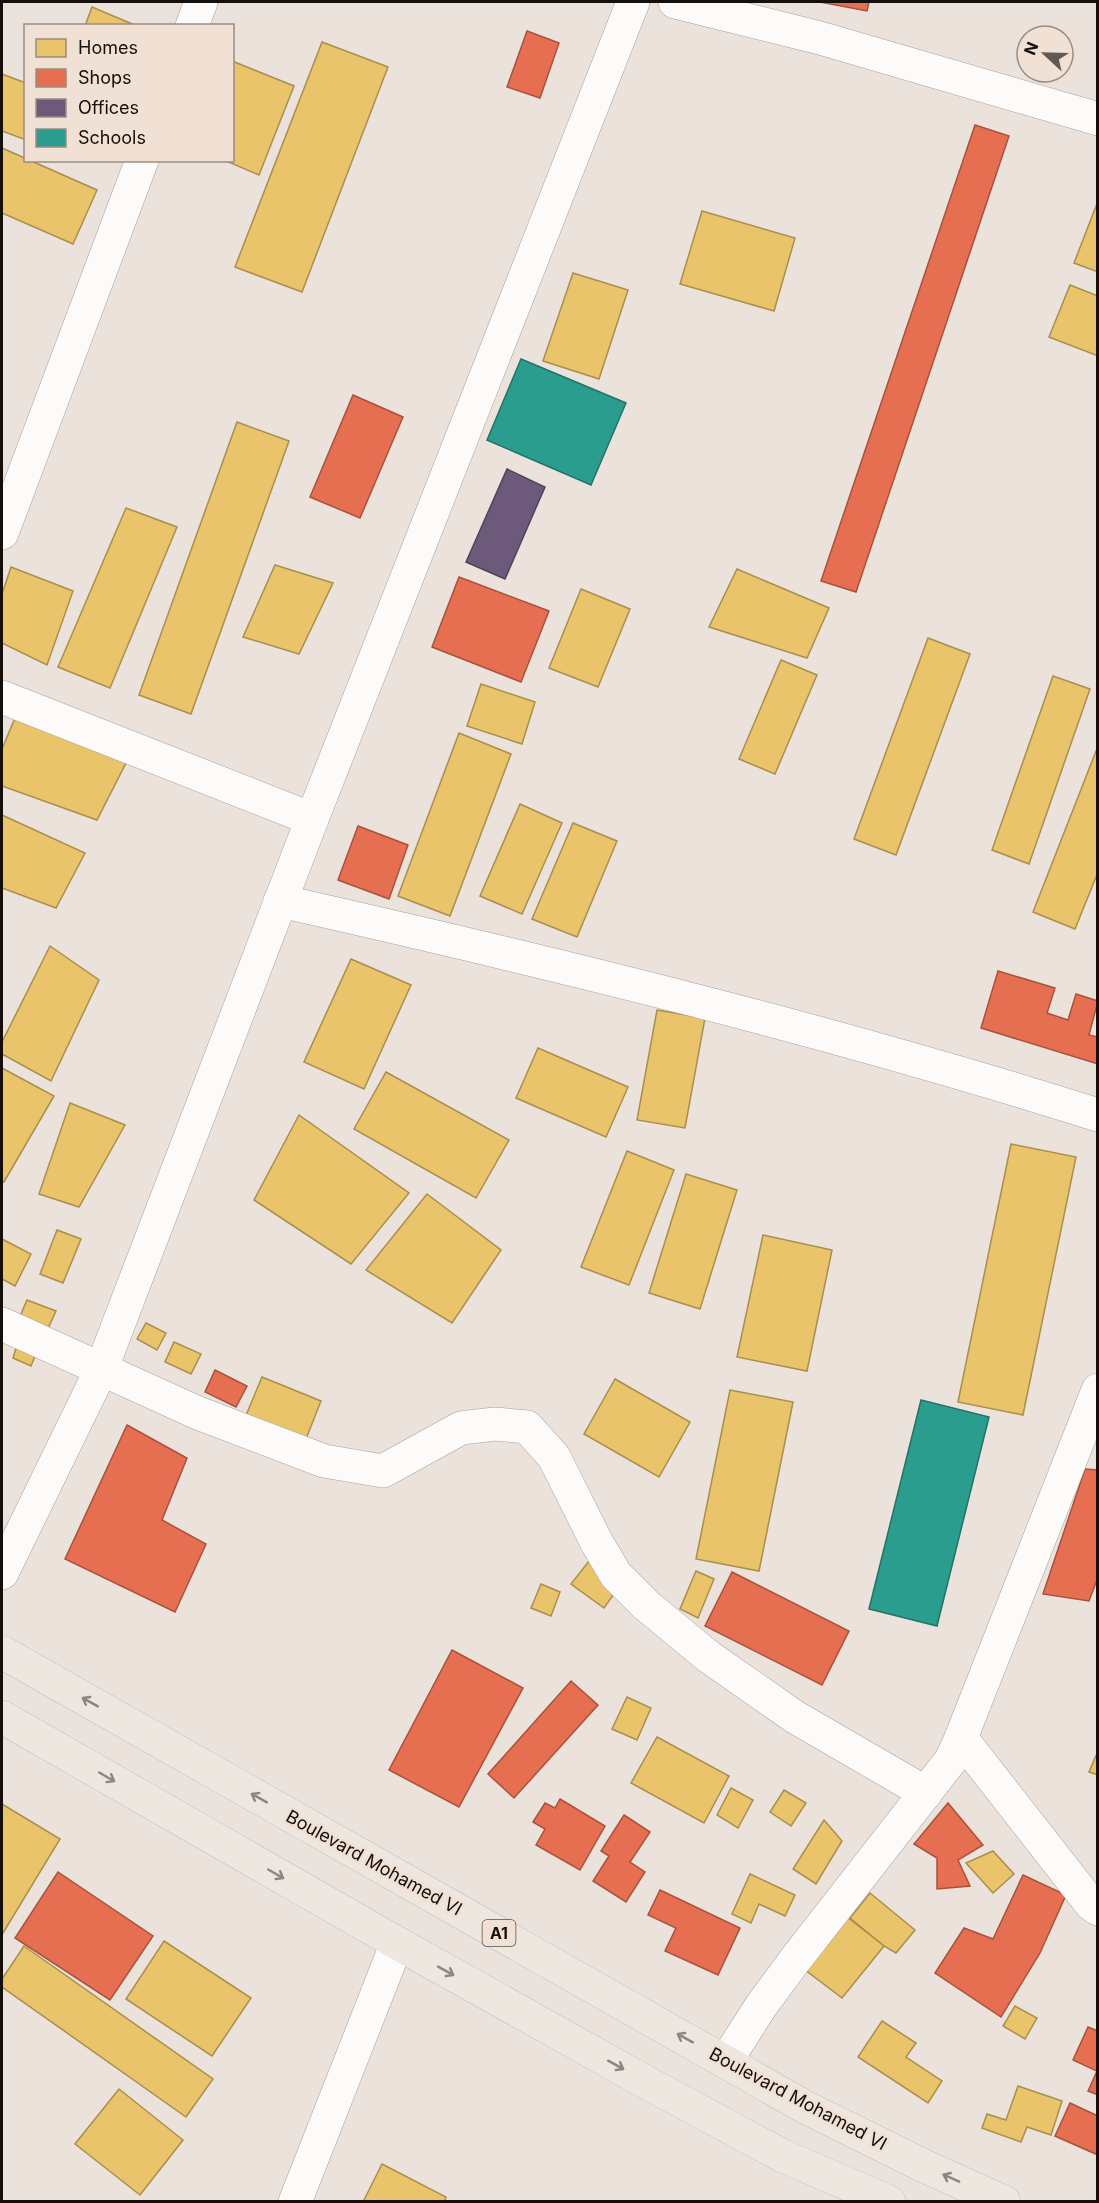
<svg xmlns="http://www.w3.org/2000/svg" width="1099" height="2203" font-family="Inter,sans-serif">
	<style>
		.homes { fill: #e9c46a; stroke: #a98e4e; stroke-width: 1.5 }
		.shops { fill: #e76f51; stroke: #a8523c; stroke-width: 1.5 }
		.offices { fill: #6d597a; stroke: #534359; stroke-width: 1.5 }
		.schools { fill: #2a9d8f; stroke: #247267; stroke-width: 1.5 }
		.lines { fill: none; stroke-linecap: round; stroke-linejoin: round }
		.minor-casing { stroke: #a7a09b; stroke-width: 34 }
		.primary-casing { stroke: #c4c0bd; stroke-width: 34 }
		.minor { stroke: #fcfbfa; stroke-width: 33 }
		.primary { stroke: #eee7df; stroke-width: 33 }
		.oneway { stroke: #8c8680 }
		.labels { text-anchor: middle; stroke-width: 6; stroke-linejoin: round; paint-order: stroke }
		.shield { fill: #f1e1d5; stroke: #574e48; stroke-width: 1.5 }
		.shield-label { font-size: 16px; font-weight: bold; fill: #150f0b }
		.street-label { font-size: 18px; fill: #150f0b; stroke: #f1e1d5 }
	</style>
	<rect width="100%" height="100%" fill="#ebe2db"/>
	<g class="homes">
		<path d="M 92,7 L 137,26 L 85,26 Z"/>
		<path d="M 322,42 L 388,67 L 302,292 L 235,267 Z"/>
		<path d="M 232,61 L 294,86 L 259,175 L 224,160 L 232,160 Z"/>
		<path d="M 2,74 L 26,83 L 26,140 L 2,131 Z"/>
		<path d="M 2,148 L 97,190 L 73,244 L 2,213 Z"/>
		<path d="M 1098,201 L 1098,272 L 1074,263 Z"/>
		<path d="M 702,211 L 795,238 L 774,311 L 680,284 Z"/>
		<path d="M 573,273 L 628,290 L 599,379 L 543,361 Z"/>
		<path d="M 1070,285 L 1098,296 L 1098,356 L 1049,337 Z"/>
		<path d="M 237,422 L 289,441 L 191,714 L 139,695 Z"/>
		<path d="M 126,508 L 177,527 L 110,688 L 58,667 Z"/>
		<path d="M 275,565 L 333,583 L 299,654 L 243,637 Z"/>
		<path d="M 11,567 L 73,591 L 47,665 L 2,643 L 2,594 Z"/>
		<path d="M 737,569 L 829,608 L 807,658 L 709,627 Z"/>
		<path d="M 581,589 L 630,609 L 598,687 L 549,668 Z"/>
		<path d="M 928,638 L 970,654 L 896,855 L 854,839 Z"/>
		<path d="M 781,660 L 817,675 L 775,774 L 739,759 Z"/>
		<path d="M 1053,676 L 1090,689 L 1029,864 L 992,850 Z"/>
		<path d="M 481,684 L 535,702 L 522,744 L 467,726 Z"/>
		<path d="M 15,718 L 127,761 L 97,820 L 2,786 L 2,749 Z"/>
		<path d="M 459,733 L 511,754 L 450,916 L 398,896 Z"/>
		<path d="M 1098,746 L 1098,872 L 1075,929 L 1033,912 Z"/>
		<path d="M 520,804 L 562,823 L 522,914 L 480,896 Z"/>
		<path d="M 2,815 L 85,853 L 56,908 L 2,888 Z"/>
		<path d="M 573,823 L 617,841 L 577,937 L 532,919 Z"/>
		<path d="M 50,946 L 99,980 L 51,1081 L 2,1054 L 2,1042 Z"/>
		<path d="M 351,959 L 411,985 L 364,1089 L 304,1062 Z"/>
		<path d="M 657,1010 L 705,1018 L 685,1128 L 637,1120 Z"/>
		<path d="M 538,1048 L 628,1087 L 606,1137 L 516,1098 Z"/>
		<path d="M 2,1068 L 54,1096 L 4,1182 L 2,1181 Z"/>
		<path d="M 386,1072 L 509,1140 L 476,1198 L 354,1129 Z"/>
		<path d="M 70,1103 L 125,1125 L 79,1207 L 39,1194 Z"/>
		<path d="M 299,1115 L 409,1193 L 351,1264 L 254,1200 Z"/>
		<path d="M 1011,1144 L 1076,1157 L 1023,1415 L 958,1402 Z"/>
		<path d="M 627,1151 L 674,1170 L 629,1285 L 581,1267 Z"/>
		<path d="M 686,1174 L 737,1190 L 700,1309 L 649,1293 Z"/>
		<path d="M 427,1194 L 501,1250 L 452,1323 L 366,1270 Z"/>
		<path d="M 57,1230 L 81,1239 L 63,1283 L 40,1274 Z"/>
		<path d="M 763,1235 L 832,1250 L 807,1371 L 737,1357 Z"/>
		<path d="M 2,1239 L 31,1254 L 15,1286 L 2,1279 Z"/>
		<path d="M 27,1300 L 56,1311 L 46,1333 L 18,1321 Z"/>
		<path d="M 146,1323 L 166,1333 L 157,1350 L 137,1339 Z"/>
		<path d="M 174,1342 L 201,1354 L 191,1374 L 165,1362 Z"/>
		<path d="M 16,1348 L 35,1356 L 31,1366 L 13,1358 Z"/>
		<path d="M 262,1377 L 321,1401 L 304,1444 L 244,1420 Z"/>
		<path d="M 615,1379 L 690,1422 L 659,1477 L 584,1434 Z"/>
		<path d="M 730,1390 L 793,1402 L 759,1571 L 696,1559 Z"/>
		<path d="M 589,1561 L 621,1584 L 604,1608 L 571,1584 Z"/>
		<path d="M 696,1571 L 714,1579 L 698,1618 L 680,1609 Z"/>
		<path d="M 541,1584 L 560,1592 L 551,1616 L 531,1608 Z"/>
		<path d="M 627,1697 L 651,1708 L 637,1740 L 612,1729 Z"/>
		<path d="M 657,1737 L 729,1776 L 704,1823 L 631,1783 Z"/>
		<path d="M 1098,1751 L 1098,1775 L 1089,1772 Z"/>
		<path d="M 731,1788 L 753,1800 L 738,1828 L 717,1815 Z"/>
		<path d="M 784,1790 L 806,1803 L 791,1826 L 770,1812 Z"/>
		<path d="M 2,1804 L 60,1839 L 3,1933 L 2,1932 Z"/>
		<path d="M 824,1820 L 842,1841 L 816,1884 L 793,1869 Z"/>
		<path d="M 993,1851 L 1014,1874 L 993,1893 L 966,1863 Z"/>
		<path d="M 750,1874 L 795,1895 L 785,1916 L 759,1904 L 751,1923 L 732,1914 Z"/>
		<path d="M 870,1893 L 915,1930 L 896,1953 L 884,1946 L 850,1918 Z"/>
		<path d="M 842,1913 L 884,1946 L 842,1998 L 800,1966 Z"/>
		<path d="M 164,1941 L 251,1998 L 212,2056 L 126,1999 Z"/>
		<path d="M 24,1946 L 213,2079 L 186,2117 L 2,1987 L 2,1979 Z"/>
		<path d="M 1015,2006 L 1037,2018 L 1025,2039 L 1003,2026 Z"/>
		<path d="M 882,2021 L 916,2043 L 906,2057 L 942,2081 L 928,2103 L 858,2057 Z"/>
		<path d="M 1018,2086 L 1062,2101 L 1051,2135 L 1027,2127 L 1021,2142 L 982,2128 L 987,2114 L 1006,2120 Z"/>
		<path d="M 119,2089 L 183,2140 L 140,2195 L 75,2144 Z"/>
		<path d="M 382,2164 L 446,2197 L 444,2202 L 363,2202 Z"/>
	</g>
	<g class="shops">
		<path d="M 820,2 L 869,2 L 867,11 Z"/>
		<path d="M 527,31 L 559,43 L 540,98 L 507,87 Z"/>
		<path d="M 975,125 L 1009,136 L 856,592 L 821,581 Z"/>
		<path d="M 353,395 L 403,417 L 360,518 L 310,497 Z"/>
		<path d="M 459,577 L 549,611 L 521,682 L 432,647 Z"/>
		<path d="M 358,826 L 408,845 L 389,899 L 338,880 Z"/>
		<path d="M 998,971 L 1055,988 L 1047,1013 L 1068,1020 L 1076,994 L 1098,1001 L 1089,1035 L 1098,1037 L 1098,1064 L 981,1028 Z"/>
		<path d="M 215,1370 L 247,1386 L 236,1407 L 205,1392 Z"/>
		<path d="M 127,1425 L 187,1458 L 162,1520 L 206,1544 L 175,1612 L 65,1559 Z"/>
		<path d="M 1085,1469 L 1098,1470 L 1098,1577 L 1089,1601 L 1043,1594 Z"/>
		<path d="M 732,1572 L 849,1631 L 822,1685 L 705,1626 Z"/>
		<path d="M 452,1650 L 523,1688 L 459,1807 L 389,1770 Z"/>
		<path d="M 571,1681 L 598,1705 L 514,1798 L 488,1774 Z"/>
		<path d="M 560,1799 L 605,1826 L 580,1870 L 536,1845 L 545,1829 L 533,1822 L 545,1803 L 555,1808 Z"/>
		<path d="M 948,1803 L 983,1845 L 958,1860 L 970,1886 L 937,1889 L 937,1858 L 914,1844 Z"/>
		<path d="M 624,1815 L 650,1832 L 630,1862 L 645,1872 L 626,1902 L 593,1881 L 609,1856 L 601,1851 Z"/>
		<path d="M 58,1872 L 153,1936 L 110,2000 L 15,1938 Z"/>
		<path d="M 1023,1875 L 1066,1895 L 1040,1953 L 1001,2017 L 935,1973 L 964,1928 L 993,1939 Z"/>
		<path d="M 660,1890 L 740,1928 L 718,1975 L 665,1951 L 676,1928 L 648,1915 Z"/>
		<path d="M 1088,2027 L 1098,2031 L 1098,2095 L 1088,2091 L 1097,2071 L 1073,2060 Z"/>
		<path d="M 1070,2103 L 1098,2116 L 1098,2155 L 1055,2136 Z"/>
	</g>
	<path class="offices" d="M 507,469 L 545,487 L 505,579 L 466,562 Z"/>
	<g class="schools">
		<path d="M 521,359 L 626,403 L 591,485 L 487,440 Z"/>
		<path d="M 921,1400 L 989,1417 L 937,1626 L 869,1609 Z"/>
	</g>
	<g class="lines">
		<defs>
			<g id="minor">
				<path d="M 675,2 L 820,38 L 1098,119"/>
				<path d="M 192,26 L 201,2"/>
				<path d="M 2,533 L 142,160"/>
				<path d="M 2,697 L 312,819"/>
				<path d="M 280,901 C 555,963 829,1030 1098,1115"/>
				<path d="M 2,1324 L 198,1413 L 324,1461 L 383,1471 L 461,1428 L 495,1424 L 527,1427 L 554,1457 L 597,1543 L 616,1575 L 646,1605 L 709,1657 L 795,1717 L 926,1793"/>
				<path d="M 2,1573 L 101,1370 L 312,819 L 633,2"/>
				<path d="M 961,1738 L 1091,1904 L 1098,1909"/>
				<path d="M 726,2061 L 761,2006 L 795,1960 L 951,1760 L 961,1738 L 1098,1390"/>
				<path d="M 295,2202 L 397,1943"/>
			</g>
			<g id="primary">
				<path d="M 2,1652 L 805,2107 L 924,2166 L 1004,2202"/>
				<path d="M 2,1717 L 397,1943 L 651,2085 L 783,2156 L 889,2202"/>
			</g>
		</defs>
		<use href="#minor" class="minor-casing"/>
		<use href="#primary" class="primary-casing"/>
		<use href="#minor" class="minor"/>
		<use href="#primary" class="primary"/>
	</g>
	<defs><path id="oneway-shaft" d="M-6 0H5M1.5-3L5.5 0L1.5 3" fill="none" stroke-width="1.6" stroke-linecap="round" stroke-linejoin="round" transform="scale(1.5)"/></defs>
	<g class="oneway">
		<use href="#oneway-shaft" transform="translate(90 1702) rotate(-151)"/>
		<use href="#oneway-shaft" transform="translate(107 1777) rotate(30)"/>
		<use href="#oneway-shaft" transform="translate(259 1798) rotate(-151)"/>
		<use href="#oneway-shaft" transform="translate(276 1874) rotate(30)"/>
		<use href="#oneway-shaft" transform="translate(446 1971) rotate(29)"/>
		<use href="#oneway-shaft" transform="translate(685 2038) rotate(-151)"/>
		<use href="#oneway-shaft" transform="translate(616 2065) rotate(29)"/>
		<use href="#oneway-shaft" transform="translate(951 2178) rotate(-156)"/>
	</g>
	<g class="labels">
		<rect class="shield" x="482.5" y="1920" width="33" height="26" rx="4.5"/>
		<g class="shield-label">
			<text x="499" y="1939">A1</text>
		</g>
		<g class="street-label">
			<text transform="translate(374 1863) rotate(29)" y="6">Boulevard Mohamed VI</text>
			<text transform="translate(798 2099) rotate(28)" y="6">Boulevard Mohamed VI</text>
		</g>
	</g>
	<rect width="1099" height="2203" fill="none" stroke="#150f0b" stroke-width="6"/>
	<rect x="24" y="24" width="210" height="138" fill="#f1e1d5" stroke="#998d84" stroke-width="1.5"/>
	<rect x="36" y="39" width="30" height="18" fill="#e9c46a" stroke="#998d84" stroke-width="1.5"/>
	<text x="78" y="54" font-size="18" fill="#150f0b">Homes</text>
	<rect x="36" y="69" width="30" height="18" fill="#e76f51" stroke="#998d84" stroke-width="1.5"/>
	<text x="78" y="84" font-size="18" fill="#150f0b">Shops</text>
	<rect x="36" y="99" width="30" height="18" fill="#6d597a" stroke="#998d84" stroke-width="1.5"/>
	<text x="78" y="114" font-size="18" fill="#150f0b">Offices</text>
	<rect x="36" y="129" width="30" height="18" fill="#2a9d8f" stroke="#998d84" stroke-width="1.5"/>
	<text x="78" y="144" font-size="18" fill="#150f0b">Schools</text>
	<g transform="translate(1045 54) rotate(292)"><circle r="28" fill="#f1e1d5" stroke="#998d84" stroke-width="1.5"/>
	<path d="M0-4.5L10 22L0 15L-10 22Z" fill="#605954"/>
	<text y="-9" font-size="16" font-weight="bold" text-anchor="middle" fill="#150f0b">N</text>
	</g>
</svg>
